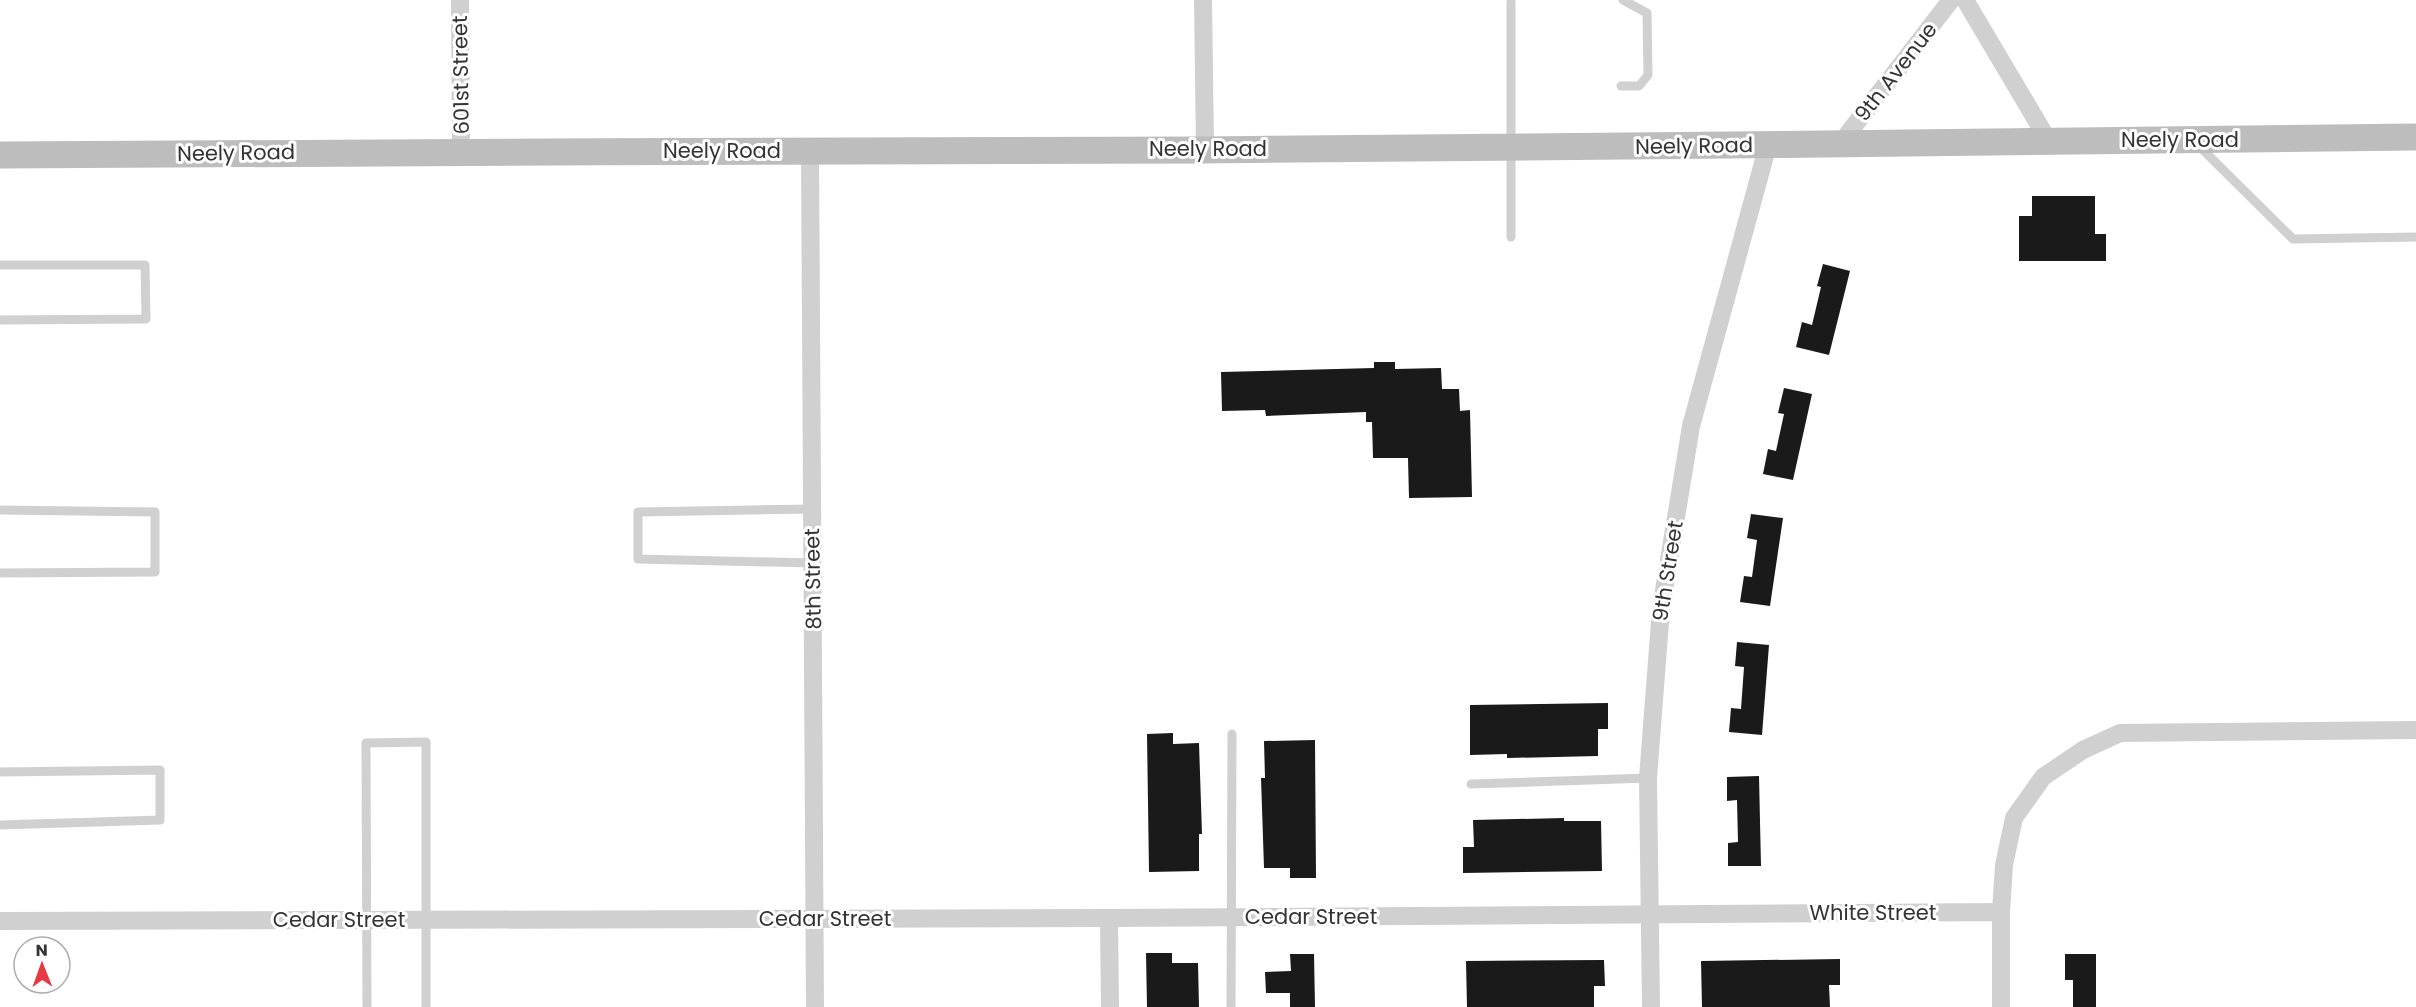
<svg xmlns="http://www.w3.org/2000/svg" width="2416" height="1007" font-family="Poppins,sans-serif">
	<style>
		.building { fill: #1a1a1a }
		.lines { fill: none; stroke-linecap: round; stroke-linejoin: round }
		.lane { stroke: #d0d0d0; stroke-width: 9 }
		.street { stroke: #d0d0d0; stroke-width: 18 }
		.secondary { stroke: #bdbdbd; stroke-width: 27 }
		.labels { text-anchor: middle; stroke-width: 6; stroke-linejoin: round; paint-order: stroke }
		.street-label { font-size: 21px; fill: #333; stroke: #fff }
	</style>
	<rect width="100%" height="100%" fill="#fff"/>
	<g class="building">
		<path d="M 2032,196 L 2095,196 L 2095,234 L 2106,234 L 2106,261 L 2019,261 L 2019,216 L 2032,216 Z"/>
		<path d="M 1823,264 L 1850,271 L 1829,355 L 1796,347 L 1802,322 L 1812,325 L 1821,287 L 1817,286 Z"/>
		<path d="M 1374,362 L 1395,362 L 1395,369 L 1441,368 L 1442,389 L 1459,389 L 1460,411 L 1470,410 L 1472,497 L 1409,498 L 1408,458 L 1373,458 L 1372,422 L 1366,422 L 1366,412 L 1266,416 L 1265,410 L 1222,411 L 1221,372 L 1374,368 Z"/>
		<path d="M 1784,388 L 1812,394 L 1793,480 L 1763,474 L 1768,449 L 1776,451 L 1784,414 L 1778,413 Z"/>
		<path d="M 1751,514 L 1783,518 L 1770,606 L 1740,602 L 1744,576 L 1752,577 L 1757,540 L 1747,538 Z"/>
		<path d="M 1737,642 L 1769,645 L 1762,735 L 1729,732 L 1731,708 L 1741,709 L 1744,667 L 1735,666 Z"/>
		<path d="M 1608,703 L 1608,729 L 1598,729 L 1598,756 L 1507,758 L 1507,754 L 1470,755 L 1470,705 Z"/>
		<path d="M 1173,733 L 1173,744 L 1199,743 L 1202,834 L 1199,834 L 1199,871 L 1149,872 L 1147,734 Z"/>
		<path d="M 1315,740 L 1316,878 L 1290,878 L 1290,868 L 1264,868 L 1261,778 L 1265,778 L 1264,741 Z"/>
		<path d="M 1759,776 L 1761,866 L 1728,866 L 1728,843 L 1738,842 L 1737,800 L 1727,801 L 1727,777 Z"/>
		<path d="M 1564,818 L 1564,821 L 1601,821 L 1602,871 L 1463,873 L 1463,847 L 1474,847 L 1473,820 Z"/>
		<path d="M 1146,953 L 1172,953 L 1172,963 L 1198,963 L 1199,1007 L 1147,1007 Z"/>
		<path d="M 1290,954 L 1314,954 L 1315,1007 L 1290,1007 L 1290,993 L 1266,993 L 1265,972 L 1291,971 Z"/>
		<path d="M 2065,954 L 2096,954 L 2096,1007 L 2073,1007 L 2073,980 L 2065,980 Z"/>
		<path d="M 1840,959 L 1840,985 L 1829,985 L 1830,1007 L 1702,1007 L 1701,961 Z"/>
		<path d="M 1604,960 L 1605,986 L 1594,986 L 1594,1007 L 1467,1007 L 1466,961 Z"/>
	</g>
	<g class="lines">
		<g class="lane">
			<path d="M 1511,2 L 1511,237"/>
			<path d="M 1621,86 L 1639,86 L 1648,75 L 1647,13 L 1623,0"/>
			<path d="M 2199,146 L 2293,239 L 2416,237"/>
			<path d="M 0,265 L 145,265 L 146,319 L 0,320"/>
			<path d="M 812,509 L 638,512 L 638,559 L 813,563"/>
			<path d="M 0,510 L 155,512 L 155,572 L 0,573"/>
			<path d="M 0,772 L 160,770 L 160,820 L 0,825"/>
			<path d="M 1471,784 L 1648,778"/>
			<path d="M 367,1007 L 366,743 L 426,742 L 426,1007"/>
			<path d="M 1231,1007 L 1232,734"/>
		</g>
		<g class="street">
			<path d="M 460,0 L 461,151"/>
			<path d="M 1203,0 L 1205,149"/>
			<path d="M 1965,0 L 2048,140"/>
			<path d="M 1840,144 L 1951,0"/>
			<path d="M 810,152 L 815,1007"/>
			<path d="M 2001,912 L 2004,865 L 2014,818 L 2043,777 L 2083,750 L 2120,733 L 2416,730"/>
			<path d="M 1109,918 L 1110,1007"/>
			<path d="M 0,921 L 1109,918 L 2001,912 L 2001,1007"/>
			<path d="M 1651,1007 L 1648,778 L 1661,609 L 1691,426 L 1768,145"/>
		</g>
		<path class="secondary" d="M 0,155 C 401,151 801,152 1202,150 C 1607,147 2011,142 2416,137"/>
	</g>
	<g class="labels">
		<g class="street-label">
			<text transform="translate(1896 72) rotate(-52)" y="7">9th Avenue</text>
			<text transform="translate(461 75) rotate(-91)" y="7">601st Street</text>
			<text x="2180" y="147">Neely Road</text>
			<text transform="translate(1694 146) rotate(-1)" y="7">Neely Road</text>
			<text x="1208" y="156">Neely Road</text>
			<text x="722" y="158">Neely Road</text>
			<text transform="translate(236 153) rotate(-1)" y="7">Neely Road</text>
			<text transform="translate(1668 571) rotate(-81)" y="7">9th Street</text>
			<text transform="translate(813 579) rotate(-91)" y="7">8th Street</text>
			<text x="1873" y="920">White Street</text>
			<text x="1311" y="924">Cedar Street</text>
			<text x="825" y="926">Cedar Street</text>
			<text x="339" y="927">Cedar Street</text>
		</g>
	</g>
	<g transform="translate(42 965) rotate(359)"><circle r="28" fill="#ffffff" stroke="#adadad" stroke-width="1.5"/>
	<path d="M0-4.5L10 22L0 15L-10 22Z" fill="#e63946"/>
	<text y="-9" font-size="16" font-weight="bold" text-anchor="middle" fill="#333333">N</text>
	</g>
</svg>
